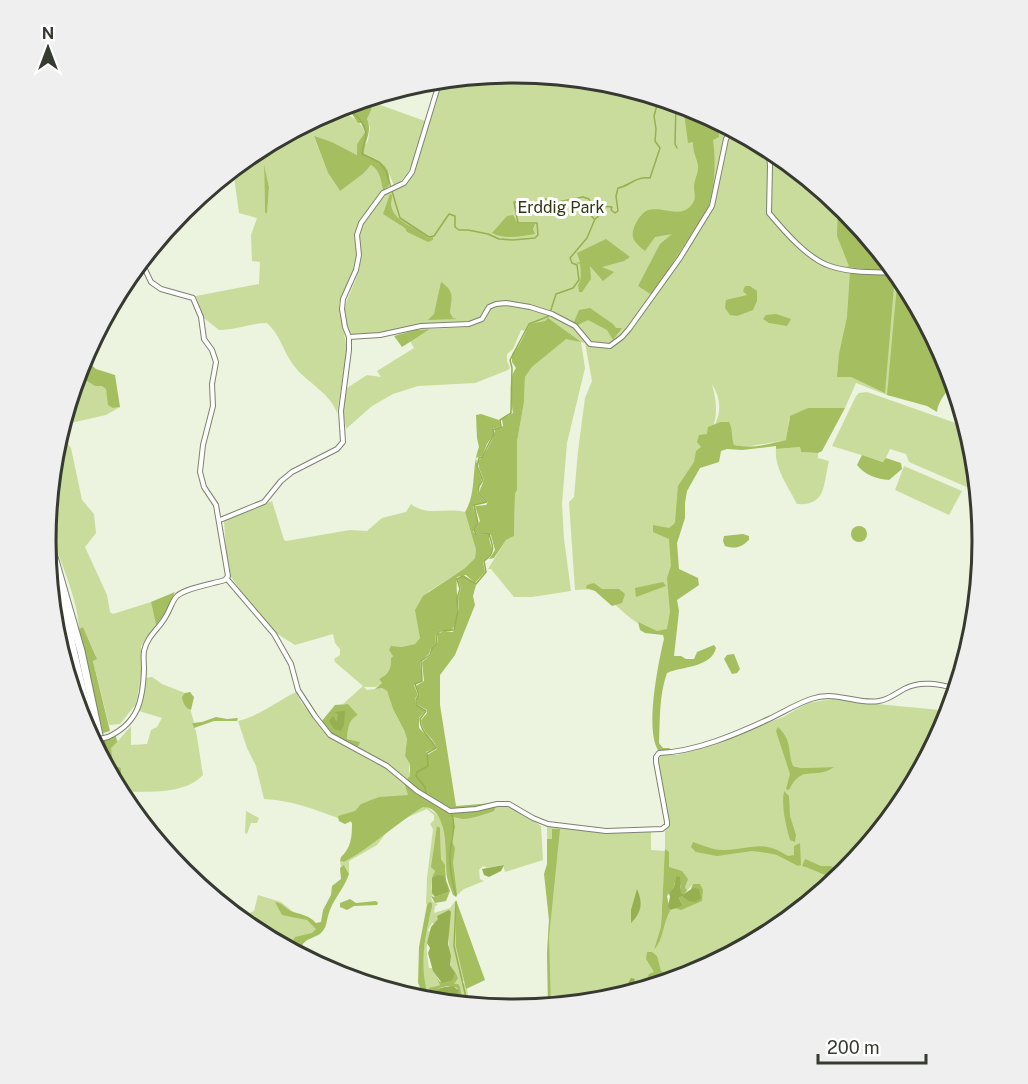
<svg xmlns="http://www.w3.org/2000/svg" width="1028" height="1084" font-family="'Public Sans',sans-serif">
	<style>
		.green { fill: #c9dc9c; fill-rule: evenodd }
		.forest { fill: #a5be5f }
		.water { fill: #96af50 }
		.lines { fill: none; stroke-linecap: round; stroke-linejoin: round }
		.stream { stroke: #96af50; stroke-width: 1.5 }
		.minor-casing { stroke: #7c826f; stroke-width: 6 }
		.trunk-casing { stroke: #7c826f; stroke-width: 9 }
		.minor { stroke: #fff; stroke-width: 4 }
		.trunk { stroke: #fff; stroke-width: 7 }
		.minor-bridge-casing { stroke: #7c826f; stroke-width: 6; stroke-linecap: butt }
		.minor-bridge { stroke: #fff; stroke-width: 4 }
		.labels { text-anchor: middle; stroke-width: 6; stroke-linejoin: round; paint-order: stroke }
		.park-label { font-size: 16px; fill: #2e3710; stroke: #fff }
		.rim { fill: none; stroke: #373a31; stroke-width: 3 }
	</style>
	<rect width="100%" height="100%" fill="#ecf3de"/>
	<g class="green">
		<path d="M 514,73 L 606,82 L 694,109 L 775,152 L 846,211 L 904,282 L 947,363 L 952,378 L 938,406 L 887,395 L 856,383 L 845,408 L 808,408 L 789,418 L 787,440 L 745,447 L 734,445 L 731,438 L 731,426 L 720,422 L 715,424 C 722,410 720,397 712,384 C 721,418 714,428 698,458 C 694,464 689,471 687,478 C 672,527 674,582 672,633 C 637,633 623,609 597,589 L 575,590 L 569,502 L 574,497 L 578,451 L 585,398 L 592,381 L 585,343 L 581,342 L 585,368 L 567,443 L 562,504 L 564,539 L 571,591 L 532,597 L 514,597 L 491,569 L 488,569 L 506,540 L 514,536 L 515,494 L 517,490 L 517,442 L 524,402 L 525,377 L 532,367 L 565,339 L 521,330 L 513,349 L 507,354 L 507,361 L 510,368 L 508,370 L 475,383 L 418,386 L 393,394 L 372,406 L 346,429 L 343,411 L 347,388 L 367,375 L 381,377 L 377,371 L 414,348 L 410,341 L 430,329 L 468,327 L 474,324 L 421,325 L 379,334 L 351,334 C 335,308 353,294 359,269 C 363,254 355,238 362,224 C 367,215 377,201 385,194 C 391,190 399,189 405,184 C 408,181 411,176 414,173 L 443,80 Z"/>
		<path d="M 372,102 L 425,121 C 418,143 415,174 394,186 C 387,166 384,161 364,154 L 364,146 L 368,141 L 370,127 L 367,119 Z"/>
		<path d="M 337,108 L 338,110 C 351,116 359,119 365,132 L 357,144 L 357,155 L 332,142 L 314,137 L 328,173 L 339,190 L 364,173 L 371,165 C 380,170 381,181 383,190 L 359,222 L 355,235 L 357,255 L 354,270 L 339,303 L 347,350 L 337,413 C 329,390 302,381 290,360 C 282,347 279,334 267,323 C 251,323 236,330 219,330 L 204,318 L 196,296 L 259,284 L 260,262 L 252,261 L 251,235 L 257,218 L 239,213 L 233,169 L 254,152 ZM 264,167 L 269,187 L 267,214 L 265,212 Z"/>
		<path d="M 80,365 L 106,389 L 113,408 L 120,407 L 106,415 L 62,425 Z"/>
		<path d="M 867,392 L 967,427 L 974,451 L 977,484 L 971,491 L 969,488 L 909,462 L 906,454 L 890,449 L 884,462 L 832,446 L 856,396 L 859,393 Z"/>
		<path d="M 60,432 L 71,448 L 82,500 L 94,514 L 96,533 L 85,547 L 107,595 L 110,612 L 113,614 L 151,602 L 156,625 L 141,646 L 142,669 L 136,704 L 120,724 L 109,725 L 93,660 L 96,656 L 83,627 L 79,629 C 77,590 54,554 48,516 C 45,499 54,450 60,432 Z"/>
		<path d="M 800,447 L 801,452 L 818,453 L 818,458 L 829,461 C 823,484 827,506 797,504 C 789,488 774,468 776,449 Z"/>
		<path d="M 904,466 L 962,491 L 949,515 L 895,490 Z"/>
		<path d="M 272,501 L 284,540 L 286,541 L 350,530 L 367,531 L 382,518 L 406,512 L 411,504 C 427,517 446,507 465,512 L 476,550 L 475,558 L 465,568 L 428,592 L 420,638 L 415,644 L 401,647 L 391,658 C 391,669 389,674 379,679 L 382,683 L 376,687 L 364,687 L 367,690 L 382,688 L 387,691 L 393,709 L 404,730 L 407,739 L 405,756 L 410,763 L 409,770 L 413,785 L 388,764 L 358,747 L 359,742 L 347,739 C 348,729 347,720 358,715 L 348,704 L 343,704 L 363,686 L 335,662 L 334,659 L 340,655 L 340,649 L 335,643 L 333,634 L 295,645 L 276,633 L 248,601 L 231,577 L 226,550 L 224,521 Z"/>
		<path d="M 152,677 L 162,684 L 185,693 L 194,722 L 192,723 L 196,731 L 203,775 C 184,795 149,791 124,792 L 124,790 L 117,789 L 112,780 L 107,744 L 117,739 L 118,741 L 131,726 L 131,745 L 147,744 L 151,730 L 157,727 L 162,718 L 139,711 L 143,690 L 145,687 L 145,678 Z"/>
		<path d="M 296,692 L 301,702 L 330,738 L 389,770 L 404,782 L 414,799 L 345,824 L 339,821 L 338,818 C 314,809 290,800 264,799 L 256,766 L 247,748 L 238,721 C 259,716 276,702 296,692 Z"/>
		<path d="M 838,698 L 866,703 L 950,711 L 947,722 L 904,803 L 845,874 L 774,932 L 693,975 L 679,980 L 660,978 L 660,986 L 643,990 L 630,982 L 621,997 L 605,1002 L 549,1008 L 547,954 L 549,921 L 547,827 L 568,827 L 608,832 L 651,831 L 651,850 L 665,851 L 665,831 L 669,822 L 657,764 L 661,755 L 677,755 L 697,750 L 783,717 L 808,703 ZM 794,766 L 801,768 L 833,767 L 823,772 L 799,775 ZM 664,871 L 687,891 L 693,884 L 683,906 L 665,911 L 661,924 Z"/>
		<path d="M 500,805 L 512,807 L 513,810 L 517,809 L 541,826 L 543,860 L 505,872 L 503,865 L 487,868 L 483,866 L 479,870 L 480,879 L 484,881 L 464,889 L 457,895 L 449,877 L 449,816 Z"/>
		<path d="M 423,807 L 427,807 L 441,818 L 446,848 L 447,874 L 445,866 L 441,859 L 440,828 L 433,868 L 435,871 C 433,878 429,888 434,895 L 431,896 L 432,901 L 438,905 L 435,906 L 434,913 L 450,908 L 456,900 L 456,947 L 464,981 L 461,981 L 462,984 L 466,983 L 470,1007 L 464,1006 L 460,987 L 453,984 C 450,960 446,936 451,912 L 434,924 L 432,923 L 428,930 L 430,932 C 425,950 427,951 429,968 L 433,968 L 441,985 L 435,986 L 430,992 L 433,993 L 434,997 L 433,1003 C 414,982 426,933 432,907 L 429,902 L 427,905 L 426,903 L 427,878 L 433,829 L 430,824 L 434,820 L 434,815 L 427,809 L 408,817 Z"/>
		<path d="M 246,811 L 259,818 L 257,823 L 251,823 L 247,834 L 245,833 Z"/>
		<path d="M 386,833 L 377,845 L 349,861 L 349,874 L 345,866 L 341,867 L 340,861 L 344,862 Z"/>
		<path d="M 258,895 L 281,902 L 292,911 L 322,927 L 315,934 L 300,940 L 299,953 L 304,959 L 253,932 L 236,918 L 246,915 L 254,911 Z"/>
	</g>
	<g class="forest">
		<path d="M 373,97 L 371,110 L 367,119 C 373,132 364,141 364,154 C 381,161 392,166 389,186 L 383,190 C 381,181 380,170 371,165 L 364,173 L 340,191 L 328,173 L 314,136 L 332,142 L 357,155 L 357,144 L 365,132 L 361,123 L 358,123 L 346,105 Z"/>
		<path d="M 683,105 L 694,109 L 718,122 L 719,137 L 713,140 C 716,162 715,187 708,208 L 652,295 L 638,286 L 660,244 L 672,234 L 655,237 L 645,251 C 641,248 634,242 633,237 C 631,229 640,213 648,210 C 664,206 684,221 694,201 C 696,196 694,192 694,187 C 694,180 699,172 698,165 C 696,155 693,154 693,142 L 688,143 Z"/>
		<path d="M 264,165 L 269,187 L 267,214 L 265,212 Z"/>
		<path d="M 390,194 L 392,195 C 392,198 391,202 391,205 C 394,223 417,227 428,238 L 433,237 L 433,240 L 428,242 L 407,232 L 405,228 L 383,214 Z"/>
		<path d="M 838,204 L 846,211 L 896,272 L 846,267 L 849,266 L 837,236 Z"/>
		<path d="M 513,215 L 518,224 L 535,224 L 533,229 L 535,234 C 522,236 504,240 492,233 L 507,216 Z"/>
		<path d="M 606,239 L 630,257 L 624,261 L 602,267 L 614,272 L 603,281 L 590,266 L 591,279 L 582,292 L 579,292 L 578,285 C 582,280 581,271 580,264 L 575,263 L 580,262 L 577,253 Z"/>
		<path d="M 850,272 L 895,274 L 885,393 L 851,377 L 837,377 L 839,354 L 847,317 Z"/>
		<path d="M 898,274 L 904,282 L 947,363 L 953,382 C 948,392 938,399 937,412 L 927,406 L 887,395 Z"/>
		<path d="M 441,282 C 456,292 451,299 450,313 L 453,318 L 457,319 L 428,320 L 434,314 Z"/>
		<path d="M 745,286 L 750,286 L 757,291 L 757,301 L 753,310 L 737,316 L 730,315 L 725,308 L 726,300 L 747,295 L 743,291 Z"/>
		<path d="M 590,308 L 613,324 L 616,328 L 622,328 L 613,340 L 607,330 L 588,320 L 576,326 L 567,322 L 574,322 L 579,310 Z"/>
		<path d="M 776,314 L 791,319 L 787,326 L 769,323 L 763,319 L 766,315 Z"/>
		<path d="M 548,318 L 581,342 L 566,339 L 532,367 L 525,377 L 524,402 L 517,442 L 517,490 L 515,494 L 514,536 L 506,540 L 494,558 L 489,559 L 495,550 L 491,535 L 477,533 L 474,531 L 480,521 L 475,506 L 486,505 L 488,502 L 479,492 L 484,480 L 479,468 L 478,461 C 484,457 495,436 495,430 L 503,426 L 502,419 L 513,413 C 511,400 508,379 516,368 L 512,362 L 512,354 C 520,347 524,334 530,324 L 545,321 Z"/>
		<path d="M 430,329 L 402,347 L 394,336 L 415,330 Z"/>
		<path d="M 83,358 L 96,369 L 115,375 L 120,407 L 113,408 L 108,405 L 106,389 L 102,386 L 95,386 L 84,379 L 83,368 L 80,365 Z"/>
		<path d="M 808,408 L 845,408 L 822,451 L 818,453 L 801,452 L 800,447 L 776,449 L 776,446 L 742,450 L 727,449 L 721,451 L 719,462 L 700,468 L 687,491 L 685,503 L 685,518 L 677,543 L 679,569 L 698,578 L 699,585 L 677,600 L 679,611 L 674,656 L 681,656 L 686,659 L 694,659 L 697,652 L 714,645 L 716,648 C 711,668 682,666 667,673 C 659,695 660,720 659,743 L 663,748 L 670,748 L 668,751 L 658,750 C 645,730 658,663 664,639 L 663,635 L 645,633 L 640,630 L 638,622 L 657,631 L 667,629 L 670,612 L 667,578 L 671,566 L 669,539 L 653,532 L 653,525 L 669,528 L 675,523 L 678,486 L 694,462 L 696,451 L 701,447 L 697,442 L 699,435 L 707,434 L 708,427 L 720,422 L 729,422 C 733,428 731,437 734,445 C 752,449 769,444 786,440 L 790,416 Z"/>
		<path d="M 481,414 L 499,420 L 501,426 L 493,429 L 494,434 L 487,444 L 482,456 L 476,458 L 478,470 L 482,479 L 477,492 L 486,502 L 476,504 L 473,506 L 478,522 L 473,532 L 478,535 L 489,535 C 490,551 498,547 483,562 L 485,572 L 475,583 L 466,575 L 457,577 C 455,594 462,614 452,630 L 440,630 L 435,635 L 436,643 L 431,648 L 429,654 L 420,662 L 422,680 L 414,685 L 418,695 L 415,699 L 415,705 L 425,711 L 419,718 L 419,728 L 432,741 L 435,748 L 426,752 L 427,755 L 437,749 C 432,734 423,736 421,720 L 427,713 L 427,710 L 416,704 L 417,699 L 420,695 L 416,686 L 424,681 L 422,662 L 431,655 L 432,648 L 438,643 L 437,634 L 444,631 L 452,632 L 454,631 L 459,609 L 458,598 L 461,589 L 458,580 L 460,577 L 466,577 L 476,585 L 473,596 L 475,605 L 455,655 L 440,675 L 440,705 L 456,806 L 493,803 L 496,806 L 494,811 C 486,814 471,819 462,819 C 459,818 455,817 452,817 L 455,827 L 451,839 L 455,848 L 453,862 L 457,895 L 455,896 L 453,895 C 451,889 448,883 447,877 C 445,859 450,807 423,807 C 395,824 372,847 344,862 L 340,861 L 341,857 C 351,848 352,837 352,823 L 350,821 L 345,824 L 339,821 L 338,816 L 355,811 L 361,804 L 379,797 L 408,795 L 404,782 L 410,776 L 410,764 L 405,756 L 407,739 L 404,730 L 393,709 L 387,691 L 382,688 L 375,689 L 382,683 L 379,679 C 389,674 391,669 391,658 L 393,656 L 389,650 L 391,646 L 401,647 L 415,644 L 420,638 L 415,610 L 423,596 L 465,568 L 475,558 L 476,550 L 465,512 C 477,493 471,468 479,447 L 477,438 L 476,415 Z"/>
		<path d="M 862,455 L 883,462 L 886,458 L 901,463 L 902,469 L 889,480 C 877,479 865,475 857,465 Z"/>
		<circle cx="859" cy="534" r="8"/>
		<path d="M 743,534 L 749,536 L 749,540 C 740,548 736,549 725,546 L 723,541 L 724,536 Z"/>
		<path d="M 663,582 L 666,586 L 636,597 L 635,588 Z"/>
		<path d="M 594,583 L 602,589 L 619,589 L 625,594 L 622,603 L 612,606 L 595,591 L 586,588 L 587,585 Z"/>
		<path d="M 175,592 L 166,612 L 156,625 L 151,602 Z"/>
		<path d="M 62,622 L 89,736 C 69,708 65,658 57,623 Z"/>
		<path d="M 83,627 L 97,659 L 93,661 L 110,731 L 103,733 L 79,629 Z"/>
		<path d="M 734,654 L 740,669 L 737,673 L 732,674 L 724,659 L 727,655 Z"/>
		<path d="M 190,692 L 194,697 L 191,710 C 185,708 183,703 182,697 L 185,693 Z"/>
		<path d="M 348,704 L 358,715 C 348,720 348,728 347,739 L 360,742 L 358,747 L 331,733 L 321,722 L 335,705 Z"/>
		<path d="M 216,717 L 227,719 L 238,718 L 237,721 L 214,721 L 194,728 L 192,723 L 202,722 Z"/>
		<path d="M 778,727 C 793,742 787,750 793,766 L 801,768 L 834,767 C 814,781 802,763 789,790 L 786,789 L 790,774 L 776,731 Z"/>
		<path d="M 116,736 L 117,742 L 111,748 L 113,765 L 121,768 L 121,774 L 115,776 L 114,784 L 110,777 L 103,741 Z"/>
		<path d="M 784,791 L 789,796 L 790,816 L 796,835 L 795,842 L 790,840 C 786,826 781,806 784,791 Z"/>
		<path d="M 437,826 L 440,828 L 441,859 L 445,865 L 446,880 L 450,891 L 446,901 L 435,903 L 431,896 L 435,897 L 449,892 L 444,882 L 432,878 L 435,871 L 431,867 Z"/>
		<path d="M 552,829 L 560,829 L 549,937 L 551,1007 L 548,1008 L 547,954 L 549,920 L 544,874 L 547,864 L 547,839 L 552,839 Z"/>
		<path d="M 693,842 C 703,845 714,851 725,850 C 752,849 762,839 788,856 L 794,855 L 794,846 L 800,843 L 801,865 L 798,866 L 777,855 L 767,853 L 752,851 L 717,856 L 696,852 L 691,847 Z"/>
		<path d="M 665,849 L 669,852 L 669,867 L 682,871 L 688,879 L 685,887 L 687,891 L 684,894 L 680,893 L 681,886 L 676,876 L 674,887 L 667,896 L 670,911 C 663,922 664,939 654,950 L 661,927 Z"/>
		<path d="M 805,859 L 821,866 L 830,866 L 847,872 L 838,880 C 825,876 816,870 802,866 Z"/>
		<path d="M 344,865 L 349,874 C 344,889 332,900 328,916 C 326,923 327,927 321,933 C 317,937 304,939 302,946 C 301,950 304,956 306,959 L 319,963 L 340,977 L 295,954 L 292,943 L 295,937 L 312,933 L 316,929 L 307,920 L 282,915 L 275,902 C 283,903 285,909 293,912 C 303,915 308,915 316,923 L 321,922 L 323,910 L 331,895 L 332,886 L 341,879 L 340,868 Z"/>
		<path d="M 693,884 L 700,884 L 703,890 L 702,901 L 681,910 L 675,908 L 683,906 L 679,898 L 693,888 L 691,889 Z"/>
		<path d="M 350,899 L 356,903 L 376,901 L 378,903 L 377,905 L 354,906 L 347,910 L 340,907 L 340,903 Z"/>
		<path d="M 456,900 L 485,980 L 466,989 L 456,947 Z"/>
		<path d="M 429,902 L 432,903 L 432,907 C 424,941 418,970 431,1003 L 427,1002 L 418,983 L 419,947 L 427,905 Z"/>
		<path d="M 647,952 L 652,952 L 657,956 L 661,971 L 672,976 L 685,978 L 658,986 L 653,981 L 651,985 L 645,989 L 643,987 L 649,974 L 654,972 L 646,959 Z"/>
		<path d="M 453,968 L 458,978 L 454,984 L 458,984 L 460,987 L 464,1006 L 461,1006 L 457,988 C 449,984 438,987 433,993 L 430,993 L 429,988 L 440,985 L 437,978 L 440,982 L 455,973 Z"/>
	</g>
	<g class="water">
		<path d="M 345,711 L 344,725 L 341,731 L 334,729 L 329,721 L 333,716 L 337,722 L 338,714 L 334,712 Z"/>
		<path d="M 504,865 L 501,871 L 489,877 L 484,875 L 482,869 Z"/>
		<path d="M 438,875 L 444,876 L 449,892 L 435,897 L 432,893 L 432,878 Z"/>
		<path d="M 676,876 L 680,877 L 681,893 L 684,894 L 693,888 L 699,889 L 701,898 L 696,902 L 689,901 L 682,896 L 679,898 L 683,906 L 670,910 L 668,906 L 670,897 L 669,893 L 674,887 Z"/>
		<path d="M 637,889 C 643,903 642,912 631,923 L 631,910 Z"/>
		<path d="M 449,910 L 451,912 L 448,944 L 451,956 L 450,965 L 455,973 L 452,980 L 442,983 L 433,971 L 428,953 L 430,948 L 427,943 L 431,927 L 438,919 L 437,916 Z"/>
		<path d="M 631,978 L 635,979 L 634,981 L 640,985 L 640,989 L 643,990 L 621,997 Z"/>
		<path d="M 453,986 L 458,990 L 461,1006 L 436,1003 L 433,993 C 438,987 445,987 453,986 Z"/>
	</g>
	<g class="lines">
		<g class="stream">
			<path d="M 676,103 L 675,144 L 677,148"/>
			<path d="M 344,106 C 355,114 370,125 365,140 C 363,146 362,148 362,154 L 379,162 L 386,171 L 400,218 L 429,237 L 434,236 L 449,214 L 455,216 L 455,227 L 459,230 L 468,230 L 488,234 L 499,239 L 513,240 L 535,238 L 538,235 L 537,223 L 518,223 L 514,202 L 531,203 L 546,199 L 558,202 L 583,197 L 589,199 L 591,205 L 589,213 L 594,219"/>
			<path d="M 433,799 L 426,794 L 425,787 L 416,776 L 417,772 L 428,766 L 427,753 L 436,748 C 430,736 421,734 420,719 L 426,711 L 416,705 L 416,700 L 419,695 L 415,684 L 422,681 L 421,661 L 430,655 L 432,648 L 437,643 L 436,635 L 440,631 L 454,630 L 458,611 L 457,598 L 460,589 L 457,579 L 463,576 L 476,584 L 486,572 L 484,561 C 496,553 493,545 489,534 L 476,534 L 474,530 L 478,523 L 474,505 L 487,502 L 478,492 L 479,486 L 483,480 L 477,466 L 479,458 L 482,457 L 494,434 L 493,430 L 501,427 L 500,420 L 511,413 L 512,368 L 510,360 L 529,324 L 549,316 L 556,294 L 573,288 L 579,280 L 577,265 L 572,263 L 570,258 L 587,238 L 595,219 L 598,217 L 598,210 L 601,206 L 612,207 L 611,210 L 615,213 L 618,211 L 616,196 L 618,188 C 630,186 635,176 650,178 L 660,148 L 655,141 L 656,129 L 654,116 L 659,98"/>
			<path d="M 451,812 C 458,828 449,842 450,859 C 450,871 453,884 456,896"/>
			<path d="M 456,902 L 454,946 L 468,1006"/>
		</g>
		<defs>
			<g id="minor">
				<path d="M 768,149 L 770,165 L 769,213 C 784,231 808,259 830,266 C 850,273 875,272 897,273"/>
				<path d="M 349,337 L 380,335 L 421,326 L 469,324 L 482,319 L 489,307 L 496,304 L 506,303 L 530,307 L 552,314 L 575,326 L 590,344 L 610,346 L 622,337 L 629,329 L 680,258 L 712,206 L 726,139 L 732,129"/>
				<path d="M 220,520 L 264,502 L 281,481 L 292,472 L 337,449 L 343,442 L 341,411 L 349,350 L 349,337 L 345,327 L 342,309 L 343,299 L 356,270 L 359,255 L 357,235 L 361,223 L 383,193 L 404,183 L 412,172 L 440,80"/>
				<path d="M 227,579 L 274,634 L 291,664 L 298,690 L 315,716 L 330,735 L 387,766 L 417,791 L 450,811 L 476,809 L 497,804 L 509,804 L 533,818 L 548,824 L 606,831 L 662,829 L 667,825 L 667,822 L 656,762 L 656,757 L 659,753 C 695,752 737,734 769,719 C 782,713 796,704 811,699 C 837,690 857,705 879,701 C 888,700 895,694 904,689 C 920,680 940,684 957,689"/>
				<path d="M 108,737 C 138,723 143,701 144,669 C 144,663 143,657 144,651 C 147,636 159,629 166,616 C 170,610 172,601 177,596 C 186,588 212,584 225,580 L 228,576 L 216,505 L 204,487 L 200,472 L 203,445 L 213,406 L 212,384 L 216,362 L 212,350 L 204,339 L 201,317 L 193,298 L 161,289 L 151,282 L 141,261"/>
			</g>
			<g id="trunk">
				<path d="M 46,529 L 81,651 L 106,768"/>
				<path d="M 46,549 L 67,623 L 96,750"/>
			</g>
		</defs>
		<use href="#minor" class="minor-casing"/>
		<use href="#trunk" class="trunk-casing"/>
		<use href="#minor" class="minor"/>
		<use href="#trunk" class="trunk"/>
		<defs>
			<path id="minor-bridge" d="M 91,741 L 108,737"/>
		</defs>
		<use href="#minor-bridge" class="minor-bridge-casing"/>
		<use href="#minor-bridge" class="minor-bridge"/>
	</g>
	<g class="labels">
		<g class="park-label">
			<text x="561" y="213">Erddig Park</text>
		</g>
	</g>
	<path d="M0 0H1028V1084H0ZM56 541a458 458 0 1 1 916 0a458 458 0 1 1-916 0Z" fill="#efefef" fill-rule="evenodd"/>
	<path class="rim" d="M56 541a458 458 0 1 1 916 0a458 458 0 1 1-916 0Z"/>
	<g transform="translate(48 48)" stroke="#ffffff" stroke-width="4.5" paint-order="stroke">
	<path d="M0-4.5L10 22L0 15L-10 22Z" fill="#373a31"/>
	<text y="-9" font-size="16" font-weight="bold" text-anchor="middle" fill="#373a31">N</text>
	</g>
	<path d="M818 1054v9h108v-9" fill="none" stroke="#373a31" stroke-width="3"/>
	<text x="827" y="1054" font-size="18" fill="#373a31" stroke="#ffffff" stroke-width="4.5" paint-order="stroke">200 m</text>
</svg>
